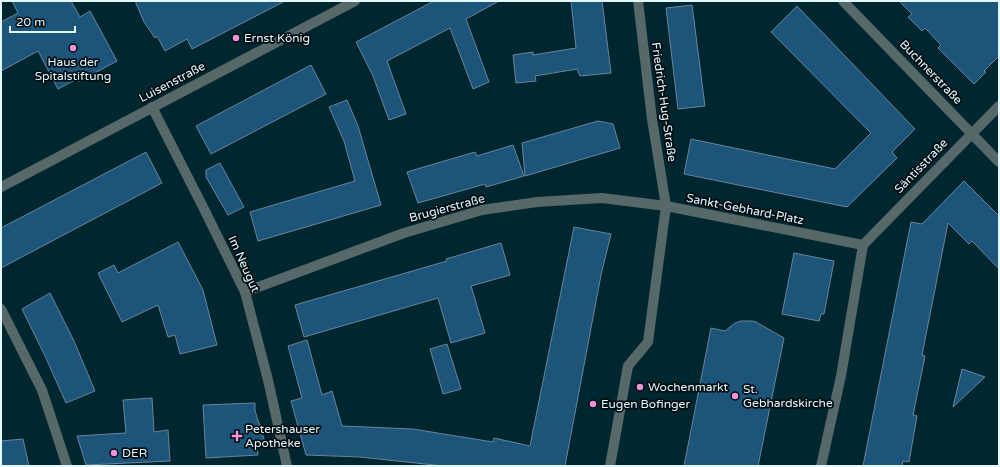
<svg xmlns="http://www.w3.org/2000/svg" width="1000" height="467" font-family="'Varela Round',sans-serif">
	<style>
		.building { fill: #1d5479; stroke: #68859b }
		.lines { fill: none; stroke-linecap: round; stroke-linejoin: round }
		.minor { stroke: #576868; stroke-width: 10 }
		.poi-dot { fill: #f491d4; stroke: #010d11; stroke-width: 1.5 }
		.labels { text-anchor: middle; stroke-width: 3.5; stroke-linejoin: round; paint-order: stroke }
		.poi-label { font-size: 12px; fill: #e4f8ff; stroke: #010d11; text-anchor: start }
		.street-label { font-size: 12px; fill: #e4f8ff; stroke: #010d11 }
	</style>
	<rect width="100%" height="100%" fill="#002730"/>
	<g class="building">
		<path d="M 12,1 L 71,1 L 80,17 L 90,11 L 117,61 L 78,82 L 77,79 L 58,89 L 38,51 L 1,71 L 1,22 L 18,13 Z"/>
		<path d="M 135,1 L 285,1 L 192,49 L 187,39 L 165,51 L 157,36 L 155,38 L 144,22 Z"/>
		<path d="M 434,1 L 499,1 L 466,19 L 489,82 L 473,89 L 450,28 L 387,61 L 406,114 L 389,120 L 373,76 L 356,42 Z"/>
		<path d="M 571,1 L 602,1 L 611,73 L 580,76 L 577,69 L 535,76 L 536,81 L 516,83 L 513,55 L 533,52 L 533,55 L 576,48 Z"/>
		<path d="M 899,1 L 999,1 L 999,56 L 984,71 L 986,72 L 974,84 L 938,48 L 941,45 L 925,28 L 922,31 L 908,17 L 912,14 Z"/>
		<path d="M 692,5 L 705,106 L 678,109 L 666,8 Z"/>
		<path d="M 797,6 L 915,129 L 892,152 L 897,158 L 847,207 L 684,174 L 691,139 L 835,169 L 871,133 L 771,32 Z"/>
		<path d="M 311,65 L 326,94 L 211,154 L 196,126 Z"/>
		<path d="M 347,100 L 358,126 L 381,205 L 258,241 L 250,212 L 355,181 L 344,141 L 329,107 Z"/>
		<path d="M 598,121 L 613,124 L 620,148 L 525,176 L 522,143 Z"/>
		<path d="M 513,145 L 524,176 L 486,187 L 485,184 L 418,203 L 407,172 L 475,152 L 477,156 Z"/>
		<path d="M 146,152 L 162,183 L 1,268 L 1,228 Z"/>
		<path d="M 220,163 L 244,207 L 228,215 L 206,177 L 206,170 Z"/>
		<path d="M 964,181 L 999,216 L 999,269 L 972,241 L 969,244 L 948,223 L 922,355 L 925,356 L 913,415 L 917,416 L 909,462 L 903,461 L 902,466 L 863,466 L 911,222 L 922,224 Z"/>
		<path d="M 574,227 L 611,234 L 601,275 L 565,466 L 444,466 L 360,457 L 306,455 L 291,401 L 302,398 L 288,346 L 307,340 L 322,395 L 332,391 L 342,426 L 413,429 L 493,442 L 494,438 L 530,446 Z"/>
		<path d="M 178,242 L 203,290 L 217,345 L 180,354 L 175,335 L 168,337 L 158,305 L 122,322 L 98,273 L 114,265 L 118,273 Z"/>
		<path d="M 501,243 L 510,275 L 471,286 L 485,333 L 451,343 L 438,298 L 304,337 L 295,305 L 447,261 L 446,259 Z"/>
		<path d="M 794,253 L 834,261 L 824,314 L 821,314 L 819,321 L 782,314 Z"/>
		<path d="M 50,293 L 74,341 L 95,391 L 66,403 L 45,356 L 22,309 Z"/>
		<path d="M 741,321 L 752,321 L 756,322 L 784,338 L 758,466 L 684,466 L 711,328 L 725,331 L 735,323 Z"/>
		<path d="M 447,344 L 461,389 L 443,394 L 430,349 Z"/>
		<path d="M 962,369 L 985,377 L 953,407 Z"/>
		<path d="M 152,398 L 154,432 L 168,430 L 170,461 L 86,465 L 77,436 L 126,433 L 123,400 Z"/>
		<path d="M 255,403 L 255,411 L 266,445 L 257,447 L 258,455 L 206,458 L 203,405 Z"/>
		<path d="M 23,439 L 29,466 L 1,466 L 1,441 Z"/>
	</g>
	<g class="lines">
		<g class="minor">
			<path d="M 843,1 L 999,162"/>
			<path d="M 152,107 L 202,205 L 245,292 L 268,380 L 287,466"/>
			<path d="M 1,187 L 355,1"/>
			<path d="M 863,245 L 999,106"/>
			<path d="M 245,292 L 404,233 L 482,210 L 537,202 L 602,198 L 666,206 L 863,245"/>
			<path d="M 1,309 L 42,390 L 67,466"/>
			<path d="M 610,466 L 628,366 L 648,342 L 666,206 L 652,119 L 638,1"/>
			<path d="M 821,466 L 841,376 L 863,245"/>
		</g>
	</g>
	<g class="poi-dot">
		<circle cx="236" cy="38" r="4"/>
		<circle cx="73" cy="48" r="4"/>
		<circle cx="640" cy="387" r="4"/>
		<circle cx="735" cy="396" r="4"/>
		<circle cx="593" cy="404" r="4"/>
		<path d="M235 430h4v4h4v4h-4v4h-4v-4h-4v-4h4z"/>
		<circle cx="114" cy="453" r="4"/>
	</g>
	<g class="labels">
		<g class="poi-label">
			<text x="244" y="42">Ernst König</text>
			<text x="73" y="66" text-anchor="middle">Haus der<tspan x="73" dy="14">Spitalstiftung</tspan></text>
			<text x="648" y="391">Wochenmarkt</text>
			<text x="743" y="393">St.<tspan x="743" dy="14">Gebhardskirche</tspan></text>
			<text x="601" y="408">Eugen Bofinger</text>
			<text x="245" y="433">Petershauser<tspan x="245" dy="14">Apotheke</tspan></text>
			<text x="122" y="457">DER</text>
		</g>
		<g class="street-label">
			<text transform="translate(931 72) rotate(46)" y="4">Buchnerstraße</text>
			<text transform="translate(172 82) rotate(-28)" y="4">Luisenstraße</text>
			<text transform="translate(664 102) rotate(82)" y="4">Friedrich-Hug-Straße</text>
			<text transform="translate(921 166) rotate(-46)" y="4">Säntisstraße</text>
			<text transform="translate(447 208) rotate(-15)" y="4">Brugierstraße</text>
			<text transform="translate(745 209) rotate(11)" y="4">Sankt-Gebhard-Platz</text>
			<text transform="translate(244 264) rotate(66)" y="4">Im Neugut</text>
		</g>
	</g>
	<rect width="1000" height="467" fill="none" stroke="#e4f8ff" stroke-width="4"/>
	<path d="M10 26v6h65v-6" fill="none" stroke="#e4f8ff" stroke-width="2"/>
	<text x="16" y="26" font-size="12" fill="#e4f8ff" stroke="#010d11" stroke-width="3" paint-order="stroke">20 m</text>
</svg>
